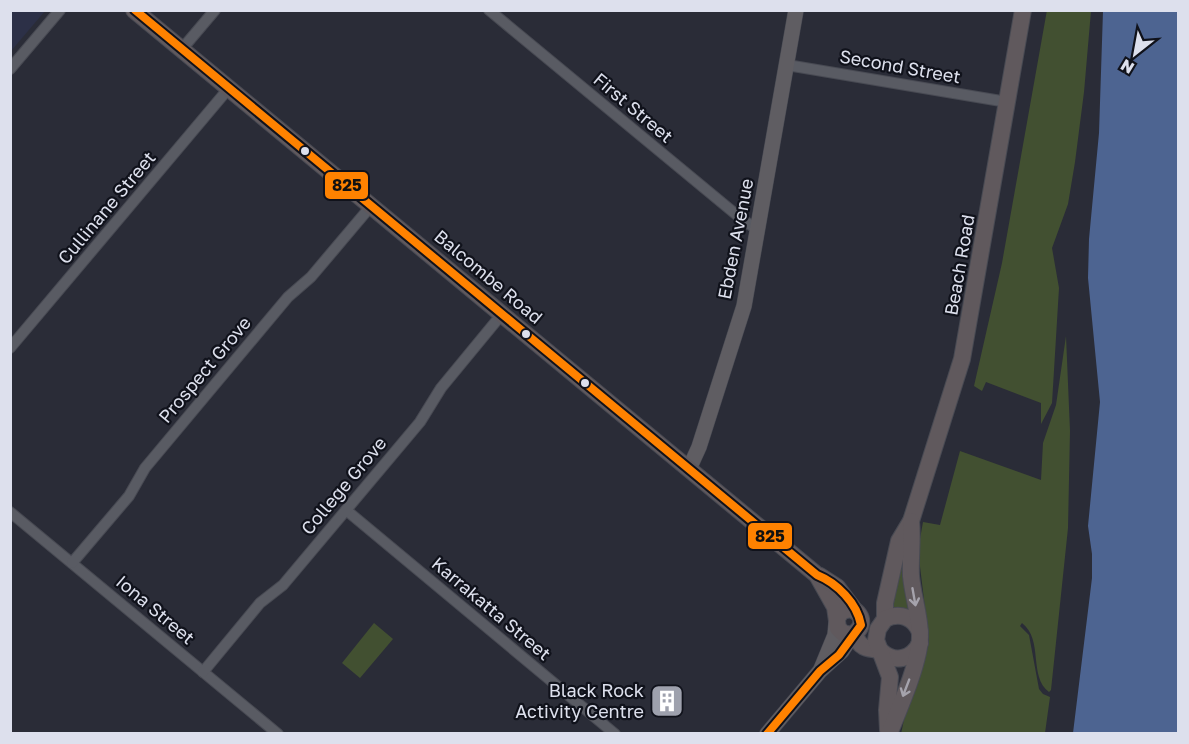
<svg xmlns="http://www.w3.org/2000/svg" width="1189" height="744" font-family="'Golos Text',sans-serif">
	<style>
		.built { fill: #2c3047 }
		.green { fill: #425031 }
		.water { fill: #4d6491 }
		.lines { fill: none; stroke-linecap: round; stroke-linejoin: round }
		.street-casing { stroke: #484a53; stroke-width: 12 }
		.secondary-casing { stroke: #484a53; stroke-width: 16 }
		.primary-casing { stroke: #484a53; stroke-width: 18 }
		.street { stroke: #595b63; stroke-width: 10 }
		.secondary { stroke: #5f5d62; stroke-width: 15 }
		.primary { stroke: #60595d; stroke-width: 16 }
		.bus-1-casing { stroke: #10121b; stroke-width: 12 }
		.bus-1 { stroke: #ff8200; stroke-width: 8 }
		.oneway { stroke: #a5a3ac }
		.bus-dot { fill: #dde0ed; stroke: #10121b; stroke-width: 2 }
		.labels { text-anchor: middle; stroke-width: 4.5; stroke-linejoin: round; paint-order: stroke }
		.street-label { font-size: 18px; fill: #dde0ed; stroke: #10121b }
		.poi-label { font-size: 18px; fill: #dde0ed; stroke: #10121b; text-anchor: end }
		.line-badge { stroke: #10121b; stroke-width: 2 }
		.pale-badge-label { font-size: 16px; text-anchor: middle; font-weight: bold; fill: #111 }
	</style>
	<rect width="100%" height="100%" fill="#2a2c37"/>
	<path class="built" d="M 11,10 L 45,11 L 11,51 L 10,11 Z"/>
	<g class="green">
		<path d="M 1047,10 L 1091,11 L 1084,92 L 1075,162 L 1068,204 L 1052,248 L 1059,288 L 1052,403 L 1041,424 L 1041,403 L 986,382 L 982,391 L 974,386 L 1002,263 Z"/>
		<path d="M 1066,336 L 1070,431 L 1068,528 L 1051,690 L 1049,692 C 1028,676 1044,640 1022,623 L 1020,626 L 1029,635 L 1039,689 L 1043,694 L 1050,697 L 1045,733 L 901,734 L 906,710 L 925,659 L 929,641 L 918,550 L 923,522 L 940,525 L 960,451 L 1041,480 L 1043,443 L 1056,405 Z"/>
		<path d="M 904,558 L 909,612 L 891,608 L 897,570 Z"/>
		<path d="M 374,623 L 393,639 L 360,678 L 342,663 Z"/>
	</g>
	<path class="water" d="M 1103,11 L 1178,11 L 1178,733 L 1073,733 L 1092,578 L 1092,554 L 1088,526 L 1100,402 L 1088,278 L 1089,239 L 1099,133 Z"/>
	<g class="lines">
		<defs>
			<g id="street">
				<path d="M 489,10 L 744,221 L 759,230"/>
				<path d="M 182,49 L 215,10"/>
				<path d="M 787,65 L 1007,102"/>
				<path d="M 10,69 L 60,10"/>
				<path d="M 10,348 L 229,88"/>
				<path d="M 346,510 L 615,734"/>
				<path d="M 10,512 L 278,734"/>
				<path d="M 72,563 L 129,496 L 145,468 L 288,297 L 311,277 L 371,206"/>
				<path d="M 203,672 L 260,603 L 283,585 L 420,422 L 441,388 L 502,314"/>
			</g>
			<g id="secondary">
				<path d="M 689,469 L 699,447 L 744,306 L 796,10"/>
				<path d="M 821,669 L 835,635 L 836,624"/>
				<path d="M 767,734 L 820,671 L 842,651 L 853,634"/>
			</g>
			<g id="primary">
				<path d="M 134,10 L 817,575 L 835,607 L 838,628 L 843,633 L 851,635 C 864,629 865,615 852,609 L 842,611 L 837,618"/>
				<path d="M 820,576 L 837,587 L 855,611"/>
				<path d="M 885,619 L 885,603 L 899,541 L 911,521 L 962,359 L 1023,10"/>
				<path d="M 855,633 C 858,648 867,649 880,650"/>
				<path d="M 881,651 C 895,664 912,659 920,643"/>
				<path d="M 888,730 L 887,710 L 890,677 L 876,640 L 878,629 L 885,619 C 900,612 914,617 920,632"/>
				<path d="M 889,734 C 899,709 920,662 920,636 C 920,616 913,597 911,576 C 910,558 913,540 911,521"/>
			</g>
		</defs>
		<use href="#street" class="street-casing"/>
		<use href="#secondary" class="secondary-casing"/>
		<use href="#primary" class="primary-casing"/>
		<use href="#street" class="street"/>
		<use href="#secondary" class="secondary"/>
		<use href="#primary" class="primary"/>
		<defs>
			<path id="bus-1" d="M 135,10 L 817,575 C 837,583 857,603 861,625 L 839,655 L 820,671 L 767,734"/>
		</defs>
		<use href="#bus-1" class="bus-1-casing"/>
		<use href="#bus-1" class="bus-1"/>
	</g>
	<defs><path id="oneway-shaft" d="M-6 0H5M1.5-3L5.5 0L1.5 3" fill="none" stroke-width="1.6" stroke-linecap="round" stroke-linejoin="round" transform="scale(1.5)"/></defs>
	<g class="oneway">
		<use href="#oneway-shaft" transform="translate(914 597) rotate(80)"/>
		<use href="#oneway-shaft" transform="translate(906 688) rotate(111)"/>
	</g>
	<defs>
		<symbol id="building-square" viewBox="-11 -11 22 22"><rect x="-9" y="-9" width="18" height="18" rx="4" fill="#9ea1ad" stroke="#10121b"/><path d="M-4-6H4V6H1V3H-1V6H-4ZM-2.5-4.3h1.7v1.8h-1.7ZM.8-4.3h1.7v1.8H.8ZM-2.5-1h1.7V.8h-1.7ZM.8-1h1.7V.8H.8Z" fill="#fff"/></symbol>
	</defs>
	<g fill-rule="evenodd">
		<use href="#building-square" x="648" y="682" width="38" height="38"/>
	</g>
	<g class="bus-dot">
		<circle cx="305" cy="151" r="5"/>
		<circle cx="526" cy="334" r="5"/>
		<circle cx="585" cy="383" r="5"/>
	</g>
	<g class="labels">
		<g class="street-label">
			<text transform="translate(900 67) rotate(10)" y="6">Second Street</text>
			<text transform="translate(633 108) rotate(40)" y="6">First Street</text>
			<text transform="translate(107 208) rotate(-50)" y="6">Cullinane Street</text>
			<text transform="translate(736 239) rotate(-79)" y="6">Ebden Avenue</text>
			<text transform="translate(960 265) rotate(-80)" y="6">Beach Road</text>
			<text transform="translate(488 277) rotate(40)" y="6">Balcombe Road</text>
			<text transform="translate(205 370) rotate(-50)" y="6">Prospect Grove</text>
			<text transform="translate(344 486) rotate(-50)" y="6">College Grove</text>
			<text transform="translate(491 609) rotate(40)" y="6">Karrakatta Street</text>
			<text transform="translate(155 610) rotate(40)" y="6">Iona Street</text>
		</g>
		<g class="poi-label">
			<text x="644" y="697">Black Rock<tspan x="644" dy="21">Activity Centre</tspan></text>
		</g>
	</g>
	<g class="line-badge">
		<rect x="324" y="171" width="45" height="29" rx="6" fill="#ff8200"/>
		<rect x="747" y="522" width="46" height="28" rx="6" fill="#ff8200"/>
	</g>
	<g class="pale-badge-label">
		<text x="347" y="191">825</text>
		<text x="770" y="542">825</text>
	</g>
	<rect width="1189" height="744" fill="none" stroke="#dde0ed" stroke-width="24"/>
	<g transform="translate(1135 54) rotate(211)" stroke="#10121b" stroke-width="4.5" paint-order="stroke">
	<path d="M0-4.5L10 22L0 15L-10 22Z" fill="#dde0ed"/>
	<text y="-9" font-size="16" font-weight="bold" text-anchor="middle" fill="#dde0ed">N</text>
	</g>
</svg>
